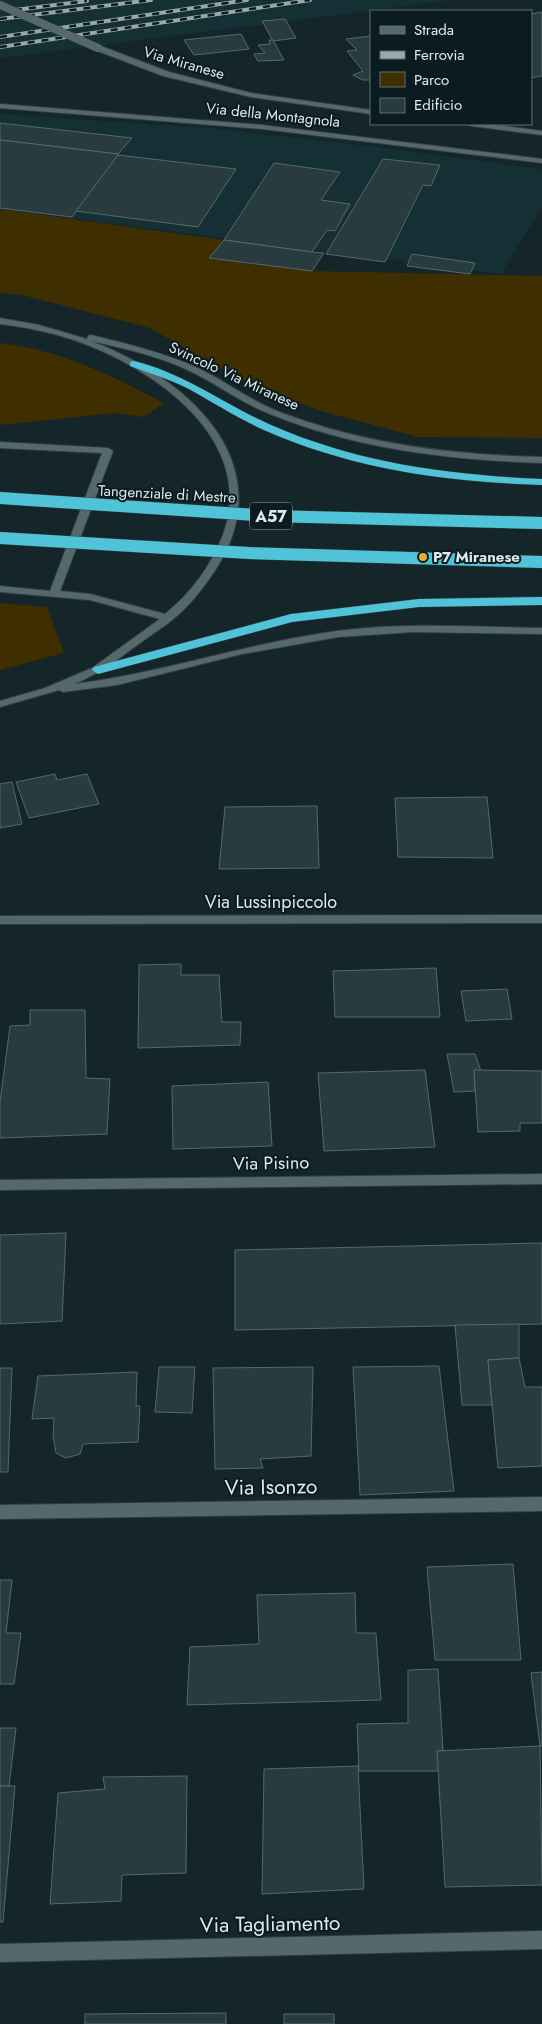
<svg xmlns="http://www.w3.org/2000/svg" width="542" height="2024" font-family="Jost,sans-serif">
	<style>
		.built { fill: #143035 }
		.green { fill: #3f2e00 }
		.building { fill: #283b3e; stroke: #55696d }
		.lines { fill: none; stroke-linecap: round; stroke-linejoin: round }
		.minor-casing { stroke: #323f42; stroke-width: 2 }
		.highway-casing { stroke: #323f42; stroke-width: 1 }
		.minor { fill: #55696d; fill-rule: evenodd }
		.highway { fill: #50c3d8; fill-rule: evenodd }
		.rail-casing { stroke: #99a7aa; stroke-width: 4 }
		.rail { stroke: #0a1c20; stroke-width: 2.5; stroke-dasharray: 7; stroke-linecap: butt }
		.minor-bridge-casing { stroke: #323f42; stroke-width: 8; stroke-linecap: butt }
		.highway-bridge-casing { stroke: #323f42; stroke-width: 13; stroke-linecap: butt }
		.minor-bridge { stroke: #55696d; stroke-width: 8 }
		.highway-bridge { stroke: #50c3d8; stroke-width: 12 }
		.poi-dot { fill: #dfb034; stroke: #0a1c20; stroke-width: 2 }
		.labels { text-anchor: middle; stroke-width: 4; stroke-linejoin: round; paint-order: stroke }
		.far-street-label { font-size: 15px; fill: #dee9ec; stroke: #0a1c20 }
		.far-poi-label { font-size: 15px; font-weight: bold; fill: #dee9ec; stroke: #0a1c20; text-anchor: start }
		.shield { fill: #0a1c20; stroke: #9eacaf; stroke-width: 1 }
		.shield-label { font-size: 16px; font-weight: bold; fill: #dee9ec }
		.street-label { font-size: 18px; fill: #dee9ec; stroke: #0a1c20 }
		.near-street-label { font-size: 21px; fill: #dee9ec; stroke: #0a1c20 }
	</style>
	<rect width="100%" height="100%" fill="#142629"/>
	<g class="built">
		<path d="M 0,0 L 452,0 L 0,58 Z"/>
		<path d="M 0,114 L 208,128 L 384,148 L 542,169 L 542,207 L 501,274 L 0,209 Z"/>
	</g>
	<g class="green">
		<path d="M 0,209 L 224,240 L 209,258 L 312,271 L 542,276 L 542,438 L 418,437 L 321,411 L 252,386 L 150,328 L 22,295 L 0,293 Z"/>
		<path d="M 0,343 C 62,350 110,375 164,403 L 143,417 L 116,413 L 0,425 Z"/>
		<path d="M 0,603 L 47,607 L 64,653 L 0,670 Z"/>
	</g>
	<g class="building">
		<path d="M 542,12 L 542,76 L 531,78 L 531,14 Z"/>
		<path d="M 285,19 L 296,38 L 273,41 L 262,21 Z"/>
		<path d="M 241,34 L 249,49 L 194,55 L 184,40 Z"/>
		<path d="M 371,36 L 371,80 L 363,80 L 353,75 L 363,71 L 347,51 L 357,50 L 346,39 Z"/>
		<path d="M 269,40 L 273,40 L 284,60 L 258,61 L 254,54 L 265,53 L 258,45 L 270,44 Z"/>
		<path d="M 0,123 L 132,138 L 118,154 L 0,140 Z"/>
		<path d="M 0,140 L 118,154 L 119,154 L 72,217 L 0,208 Z"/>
		<path d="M 118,155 L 236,169 L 198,227 L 76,211 Z"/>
		<path d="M 383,159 L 440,165 L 431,186 L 423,185 L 385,262 L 326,254 Z"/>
		<path d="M 274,163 L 340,172 L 321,200 L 350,204 L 335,231 L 327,230 L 312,252 L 224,240 Z"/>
		<path d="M 224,240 L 312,252 L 324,253 L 312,271 L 209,258 Z"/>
		<path d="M 412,254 L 475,263 L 470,274 L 407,266 Z"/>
		<path d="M 55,774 L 57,780 L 87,774 L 99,804 L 29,818 L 16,782 Z"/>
		<path d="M 12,782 L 22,824 L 0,828 L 0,784 Z"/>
		<path d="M 487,797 L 493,858 L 398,857 L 395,798 Z"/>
		<path d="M 317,806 L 319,868 L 219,869 L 225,807 Z"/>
		<path d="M 181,964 L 181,975 L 219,975 L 222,1022 L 241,1022 L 240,1045 L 138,1048 L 139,965 Z"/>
		<path d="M 436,968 L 440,1017 L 335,1017 L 333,971 Z"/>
		<path d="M 507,989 L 512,1019 L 466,1021 L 461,991 Z"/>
		<path d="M 30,1010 L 85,1010 L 86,1078 L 110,1079 L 107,1134 L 0,1138 L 0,1102 L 10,1026 L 30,1025 Z"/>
		<path d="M 447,1054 L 475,1054 L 481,1071 L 474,1070 L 475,1091 L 454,1092 Z"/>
		<path d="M 425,1070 L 435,1147 L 324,1151 L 318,1073 Z"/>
		<path d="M 474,1070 L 542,1071 L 542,1123 L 520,1123 L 520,1131 L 478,1132 Z"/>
		<path d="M 268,1082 L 272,1146 L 173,1149 L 172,1086 Z"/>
		<path d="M 66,1233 L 62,1321 L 0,1324 L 0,1235 Z"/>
		<path d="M 542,1243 L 542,1324 L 235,1330 L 235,1250 Z"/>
		<path d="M 519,1324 L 519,1358 L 488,1360 L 492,1405 L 462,1405 L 455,1325 Z"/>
		<path d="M 519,1358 L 525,1387 L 542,1387 L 542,1466 L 498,1468 L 488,1360 Z"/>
		<path d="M 439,1366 L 454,1491 L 360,1495 L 353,1367 Z"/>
		<path d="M 159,1367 L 195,1367 L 192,1413 L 155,1412 Z"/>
		<path d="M 313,1367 L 311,1456 L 260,1459 L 263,1468 L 215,1469 L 213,1368 Z"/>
		<path d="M 0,1368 L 12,1368 L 8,1472 L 0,1472 Z"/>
		<path d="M 137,1372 L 136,1406 L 140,1406 L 138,1442 L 83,1444 L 80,1454 L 66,1458 L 56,1453 L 53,1436 L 54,1418 L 32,1419 L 38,1376 Z"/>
		<path d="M 513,1564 L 521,1660 L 435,1660 L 427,1567 Z"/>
		<path d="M 0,1580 L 12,1580 L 6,1633 L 21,1633 L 14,1684 L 0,1684 Z"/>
		<path d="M 355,1593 L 356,1633 L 376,1633 L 381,1700 L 187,1705 L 190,1647 L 259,1644 L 257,1595 Z"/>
		<path d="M 438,1669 L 443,1751 L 437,1751 L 439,1771 L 359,1771 L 357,1724 L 408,1723 L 408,1670 Z"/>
		<path d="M 542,1672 L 542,1746 L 540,1746 L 531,1673 Z"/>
		<path d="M 0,1728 L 16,1728 L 9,1786 L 0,1786 Z"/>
		<path d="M 540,1746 L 542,1885 L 445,1887 L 437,1751 Z"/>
		<path d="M 358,1766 L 364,1889 L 262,1894 L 264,1769 Z"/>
		<path d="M 187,1776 L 186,1873 L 122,1875 L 121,1901 L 50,1904 L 58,1793 L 105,1789 L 103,1777 Z"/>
		<path d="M 0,1786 L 15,1786 L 3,1922 L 0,1922 Z"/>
		<path d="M 226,2013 L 226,2024 L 85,2024 L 85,2014 Z"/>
		<rect x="284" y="2014" width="50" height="10"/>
	</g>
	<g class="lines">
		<defs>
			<g id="minor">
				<path d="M 95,46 L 101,46 L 169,72 L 251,93 L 371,110 L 371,114 L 251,97 L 163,76 L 95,50 Z"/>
				<path d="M 0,104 L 262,125 L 542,159 L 542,163 L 262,129 L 0,108 Z"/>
				<path d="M 468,124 L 488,124 L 542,131 L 542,135 L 472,126 Z"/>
				<path d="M 0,318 L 39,325 L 87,339 L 88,336 L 91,335 C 128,344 165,353 200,369 C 226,382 250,400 277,411 C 361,444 452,455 542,457 L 542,463 C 450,460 356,449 270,414 C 244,404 221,387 196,374 C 163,357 127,349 91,341 C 186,377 284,462 216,569 C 204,587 189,607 172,620 C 165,626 155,632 147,638 C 123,655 102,673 74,684 C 163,673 248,643 337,631 C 405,622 474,627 542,628 L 542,634 L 413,632 L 338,637 L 242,654 L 117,685 L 63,692 L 59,690 L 0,707 L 0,701 L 45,688 L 92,668 L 160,619 L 90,600 L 0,592 L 0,586 L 50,591 L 102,453 L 0,448 L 0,442 L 108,448 L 113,451 L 60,591 L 90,594 L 165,614 C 191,593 211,566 223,535 C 258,438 152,367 74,340 C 50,332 25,327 0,324 Z"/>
				<path d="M 542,915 L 542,923 L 0,924 L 0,916 Z"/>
				<path d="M 542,1174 L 542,1184 L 0,1190 L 0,1180 Z"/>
				<path d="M 542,1497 L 542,1511 L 0,1519 L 0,1505 Z"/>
				<path d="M 542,1931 L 542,1949 L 0,1962 L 0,1944 Z"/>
			</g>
			<g id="highway">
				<path d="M 134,361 C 184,373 225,405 271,425 C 357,463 449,475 542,479 L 542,485 C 446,482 352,469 264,430 C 237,418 213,402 187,388 C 169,379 149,373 130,366 L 130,362 Z"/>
				<path d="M 542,597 L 542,605 L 419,607 L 292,622 L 98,674 L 92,670 L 94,667 L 291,614 L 419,599 Z"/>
			</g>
		</defs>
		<use href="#minor" class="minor-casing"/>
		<use href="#highway" class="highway-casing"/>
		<use href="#minor" class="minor"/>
		<use href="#highway" class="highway"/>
		<defs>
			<g id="rail">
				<path d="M 15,10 L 87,1"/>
				<path d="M 0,19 L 151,0"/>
				<path d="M 0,37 L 247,0"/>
				<path d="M 0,47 L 310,0"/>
			</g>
		</defs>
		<use href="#rail" class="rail-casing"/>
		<use href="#rail" class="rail"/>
		<defs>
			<path id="minor-bridge" d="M 0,5 L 98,48"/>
			<g id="highway-bridge">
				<path d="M 0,498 L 270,516 L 542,523"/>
				<path d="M 0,538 L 249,553 L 542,562"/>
			</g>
		</defs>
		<use href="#minor-bridge" class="minor-bridge-casing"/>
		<use href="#highway-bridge" class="highway-bridge-casing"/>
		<use href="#minor-bridge" class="minor-bridge"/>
		<use href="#highway-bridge" class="highway-bridge"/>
	</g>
	<circle class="poi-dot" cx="423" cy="557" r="5"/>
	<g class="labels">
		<g class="far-street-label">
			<text transform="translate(184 63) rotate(16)" y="5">Via Miranese</text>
			<text transform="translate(273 115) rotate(6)" y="5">Via della Montagnola</text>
			<text transform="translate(234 376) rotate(25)" y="5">Svincolo Via Miranese</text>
			<text transform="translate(167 494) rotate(3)" y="5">Tangenziale di Mestre</text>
		</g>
		<g class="far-poi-label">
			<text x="433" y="562">P7 Miranese</text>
		</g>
		<rect class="shield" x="250" y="502.5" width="42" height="27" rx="4"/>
		<g class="shield-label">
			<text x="271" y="522">A57</text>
		</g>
		<g class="street-label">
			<text x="271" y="908">Via Lussinpiccolo</text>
			<text transform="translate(271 1163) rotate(-1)" y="6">Via Pisino</text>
		</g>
		<g class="near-street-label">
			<text transform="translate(271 1487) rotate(-1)" y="7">Via Isonzo</text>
			<text transform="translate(270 1924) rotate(-1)" y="7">Via Tagliamento</text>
		</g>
	</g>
	<rect x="370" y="10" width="162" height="115" fill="#0a1c20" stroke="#5f6e72"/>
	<rect x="380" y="26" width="25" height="8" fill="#55696d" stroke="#5f6e72"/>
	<text x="414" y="35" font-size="15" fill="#dee9ec">Strada</text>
	<rect x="380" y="51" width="25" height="8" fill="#99a7aa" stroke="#5f6e72"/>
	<text x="414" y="60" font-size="15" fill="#dee9ec">Ferrovia</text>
	<rect x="380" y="72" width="25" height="15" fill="#3f2e00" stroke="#5f6e72"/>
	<text x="414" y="85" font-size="15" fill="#dee9ec">Parco</text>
	<rect x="380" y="98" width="25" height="15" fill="#283b3e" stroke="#5f6e72"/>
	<text x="414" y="110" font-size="15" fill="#dee9ec">Edificio</text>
</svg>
